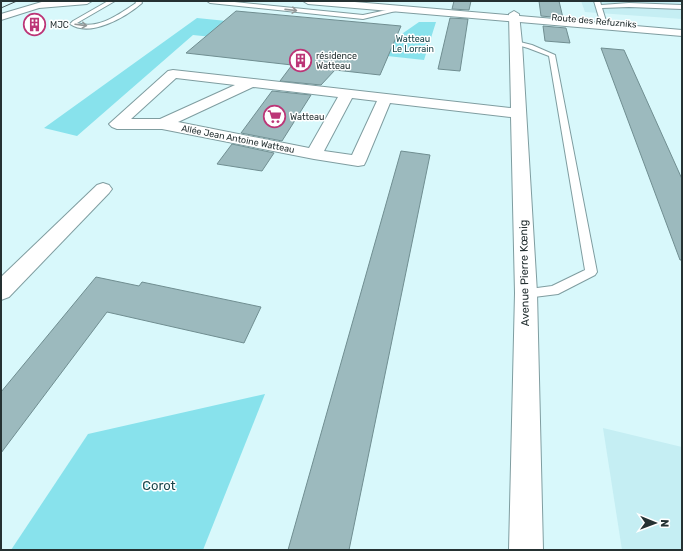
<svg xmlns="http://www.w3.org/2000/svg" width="683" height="551" font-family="Rubik,sans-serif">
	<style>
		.built { fill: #c5eef3 }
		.green { fill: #88e2ec }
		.building { fill: #9cbabe; stroke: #708e91 }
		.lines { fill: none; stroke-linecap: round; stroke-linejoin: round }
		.lane-casing { stroke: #7f9da0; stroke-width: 2 }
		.street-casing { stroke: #7f9da0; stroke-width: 2 }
		.primary-casing { stroke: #7f9da0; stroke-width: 2 }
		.lane { fill: #fff; fill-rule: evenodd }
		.street { fill: #fff; fill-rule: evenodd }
		.primary { fill: #fff; fill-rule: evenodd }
		.tram { stroke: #4a5a5b; stroke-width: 1 }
		.oneway { stroke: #929898 }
		.labels { text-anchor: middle; stroke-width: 3; stroke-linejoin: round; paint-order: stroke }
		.far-street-label { font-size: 9px; fill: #253132; stroke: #fff }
		.far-poi-label { font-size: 9px; fill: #253132; stroke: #fff; text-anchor: start }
		.far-park-label { font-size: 9px; fill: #19464b; stroke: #fff }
		.street-label { font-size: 11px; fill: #253132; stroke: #fff }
		.near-park-label { font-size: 13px; fill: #19464b; stroke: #fff }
	</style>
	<rect width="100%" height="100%" fill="#d8f8fb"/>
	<g class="built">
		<path d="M 581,1 L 682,1 L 682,19 L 585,12 Z"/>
		<path d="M 603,428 L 682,447 L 682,550 L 622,550 Z"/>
	</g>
	<g class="green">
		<path d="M 197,18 L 396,38 L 419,22 L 436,22 L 424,60 L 193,35 L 77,136 L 44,128 Z"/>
		<path d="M 265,394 L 203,550 L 11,550 L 88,434 Z"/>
	</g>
	<g class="building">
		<path d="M 454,1 L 471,1 L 469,10 L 452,9 Z"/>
		<path d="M 539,1 L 559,1 L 563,18 L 541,16 Z"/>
		<path d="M 236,11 L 401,26 L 380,75 L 335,70 L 321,85 L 280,81 L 292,65 L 186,53 Z"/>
		<path d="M 450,18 L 468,19 L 460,71 L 438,69 Z"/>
		<path d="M 543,26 L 566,28 L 570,43 L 545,41 Z"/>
		<path d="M 601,48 L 624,50 L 682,179 L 682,260 L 680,260 Z"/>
		<path d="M 272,91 L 311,95 L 282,141 L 241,133 Z"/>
		<path d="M 232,144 L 274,153 L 262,171 L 217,164 Z"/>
		<path d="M 401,151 L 430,155 L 349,550 L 288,550 Z"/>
		<path d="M 96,277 L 139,286 L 142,282 L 261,307 L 244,343 L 107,312 L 1,453 L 1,392 Z"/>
	</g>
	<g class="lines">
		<defs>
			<g id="lane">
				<path d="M 108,1 L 115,1 L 77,23 C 99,30 119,14 136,3 L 135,1 L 141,1 L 142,3 C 126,17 90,38 70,24 L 73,21 Z"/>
				<path d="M 207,1 L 225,1 L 363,15 L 401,7 L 404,9 L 363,19 L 210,3 Z"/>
				<path d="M 594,1 L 600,1 L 601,5 L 629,3 L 682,5 L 682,9 L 629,7 L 602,8 L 606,21 L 603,23 L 600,21 Z"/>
				<path d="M 516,41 L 532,45 L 555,55 L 597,272 L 595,275 L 558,294 L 526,298 L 522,296 L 520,293 L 522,290 L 552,286 L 585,270 L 549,56 L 528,48 L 514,44 L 513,43 Z"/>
			</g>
			<g id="street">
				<path d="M 514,11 L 519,14 L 522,43 L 537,293 L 543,550 L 509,550 L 515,293 L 511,117 L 390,103 L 366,161 L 364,165 L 358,166 L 314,159 L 162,129 L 117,129 L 112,127 L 109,124 L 168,71 L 173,70 L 511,108 L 509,14 ZM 176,78 L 235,85 L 160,119 L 131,119 ZM 253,87 L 338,97 L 309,148 L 178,122 ZM 352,98 L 377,101 L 352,155 L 324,151 Z"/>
				<path d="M 103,183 L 109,185 L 112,189 L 109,193 L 9,297 L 1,300 L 1,277 L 97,185 Z"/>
			</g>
			<g id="primary">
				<path d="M 45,1 L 92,1 L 87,4 L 39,8 L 1,20 L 1,14 Z"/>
				<path d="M 303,1 L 343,1 L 682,30 L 682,36 L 308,4 Z"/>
			</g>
		</defs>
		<use href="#lane" class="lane-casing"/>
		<use href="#street" class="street-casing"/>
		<use href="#primary" class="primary-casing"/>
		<use href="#lane" class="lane"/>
		<use href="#street" class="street"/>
		<use href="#primary" class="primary"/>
		<path class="tram" d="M 1,8 L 17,1"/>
	</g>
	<defs><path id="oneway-shaft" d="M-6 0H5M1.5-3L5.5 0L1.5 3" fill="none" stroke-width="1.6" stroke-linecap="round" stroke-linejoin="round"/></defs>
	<g class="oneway">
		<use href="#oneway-shaft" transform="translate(291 10) rotate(6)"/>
		<use href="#oneway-shaft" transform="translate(81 25) rotate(7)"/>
	</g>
	<defs>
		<symbol id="building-ring" viewBox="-11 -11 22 22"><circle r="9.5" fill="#fff" stroke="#bc3577" stroke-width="1.5"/><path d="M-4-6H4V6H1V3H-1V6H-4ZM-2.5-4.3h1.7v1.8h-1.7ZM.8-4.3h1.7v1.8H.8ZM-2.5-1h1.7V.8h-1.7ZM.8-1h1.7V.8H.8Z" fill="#bc3577"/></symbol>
		<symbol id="supermarket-ring" viewBox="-11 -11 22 22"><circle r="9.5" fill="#fff" stroke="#bc3577" stroke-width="1.5"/><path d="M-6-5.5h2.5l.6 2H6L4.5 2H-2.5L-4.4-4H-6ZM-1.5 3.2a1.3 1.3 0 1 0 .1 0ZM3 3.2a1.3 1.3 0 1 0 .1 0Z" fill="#bc3577"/></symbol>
	</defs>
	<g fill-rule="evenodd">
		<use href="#building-ring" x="22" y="12" width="25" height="25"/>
		<use href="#building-ring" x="288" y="48" width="25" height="25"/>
		<use href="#supermarket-ring" x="262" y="104" width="25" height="25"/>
	</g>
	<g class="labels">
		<g class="far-street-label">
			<text transform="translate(594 21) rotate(5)" y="3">Route des Refuzniks</text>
			<text transform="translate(238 139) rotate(11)" y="3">Allée Jean Antoine Watteau</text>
		</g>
		<g class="far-poi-label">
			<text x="50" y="28">MJC</text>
			<text x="316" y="59">résidence<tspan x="316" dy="10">Watteau</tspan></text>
			<text x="290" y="120">Watteau</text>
		</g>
		<g class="far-park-label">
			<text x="413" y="42">Watteau<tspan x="413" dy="10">Le Lorrain</tspan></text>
		</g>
		<g class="street-label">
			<text transform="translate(524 273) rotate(-91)" y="4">Avenue Pierre Kœnig</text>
		</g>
		<g class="near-park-label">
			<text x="159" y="490">Corot</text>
		</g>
	</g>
	<rect width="683" height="551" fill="none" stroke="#253132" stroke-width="4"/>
	<g transform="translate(655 523) rotate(91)" stroke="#ffffff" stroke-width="3" paint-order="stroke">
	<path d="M0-3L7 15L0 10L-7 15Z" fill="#253132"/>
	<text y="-6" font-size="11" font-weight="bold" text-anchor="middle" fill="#253132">N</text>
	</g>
</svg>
